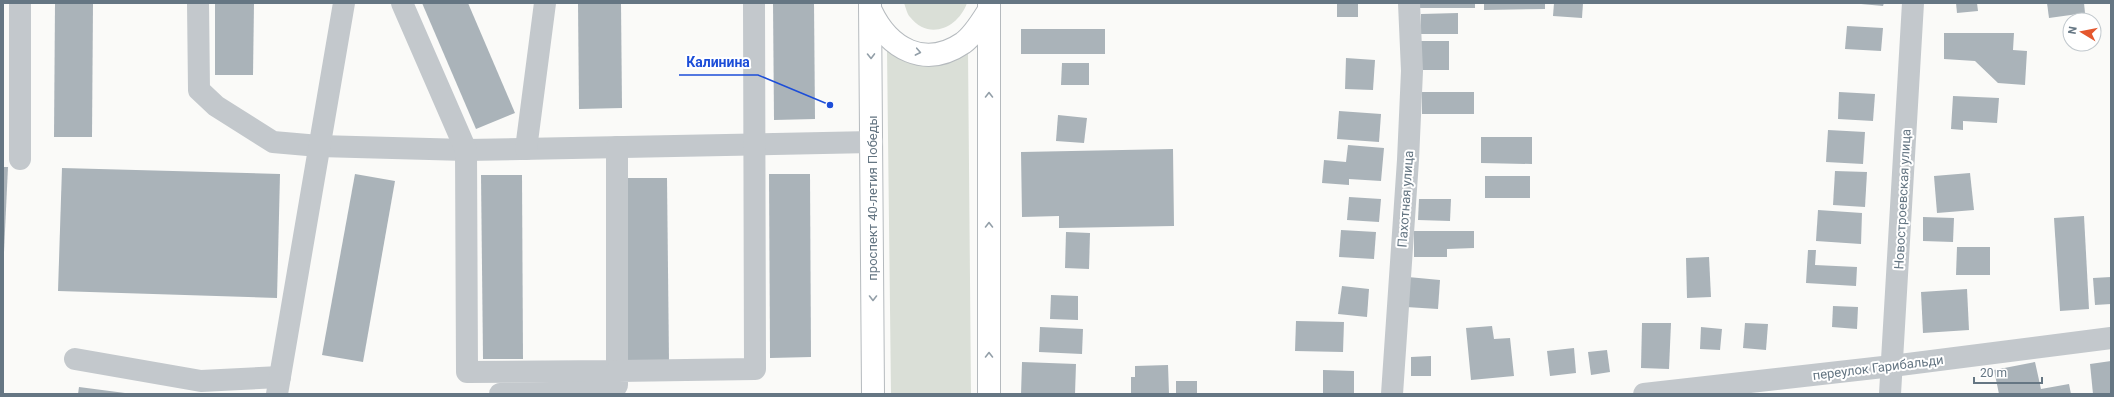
<svg xmlns="http://www.w3.org/2000/svg" width="2114" height="397" font-family="Roboto,sans-serif">
	<style>
		.green { fill: #dadfd7 }
		.building { fill: #aab3b9 }
		.lines { fill: none; stroke-linecap: round; stroke-linejoin: round }
		.major-casing { stroke: #b5babe; stroke-width: 24 }
		.minor { stroke: #c3c8cc; stroke-width: 22 }
		.major { stroke: #fff; stroke-width: 22 }
		.oneway { stroke: #939fa8 }
		.labels { text-anchor: middle; stroke-width: 4; stroke-linejoin: round; paint-order: stroke }
		.street-label { font-size: 13px; fill: #657683; stroke: #fff }
		.leader { fill: none; stroke: #1d4ed8; stroke-width: 1.5 }
		.callout-dot { fill: #1d4ed8; stroke: #fff; stroke-width: 1.5 }
		.callout-label { font-size: 14px; text-anchor: middle; font-weight: bold; fill: #1d4ed8; stroke: #fff; stroke-width: 4; stroke-linejoin: round; paint-order: stroke }
	</style>
	<rect width="100%" height="100%" fill="#fafaf8"/>
	<g class="green">
		<path d="M 904,3 L 967,3 C 958,28 929,41 910,17 C 907,14 906,8 904,3 Z"/>
		<path d="M 887,50 L 904,57 L 968,51 L 971,394 L 891,394 Z"/>
	</g>
	<g class="building">
		<path d="M 55,3 L 93,3 L 92,137 L 54,137 Z"/>
		<path d="M 215,3 L 254,3 L 253,75 L 215,75 Z"/>
		<path d="M 422,3 L 468,3 L 515,113 L 476,129 Z"/>
		<path d="M 578,3 L 621,3 L 622,108 L 579,109 Z"/>
		<path d="M 773,3 L 814,3 L 815,119 L 774,120 Z"/>
		<rect x="1337" y="3" width="21" height="14"/>
		<rect x="1415" y="3" width="60" height="5"/>
		<path d="M 1484,3 L 1545,3 L 1545,9 L 1484,10 Z"/>
		<path d="M 1554,3 L 1583,3 L 1582,18 L 1553,16 Z"/>
		<path d="M 1861,3 L 1884,3 L 1883,6 L 1861,4 Z"/>
		<path d="M 1956,3 L 1977,3 L 1978,11 L 1957,13 Z"/>
		<path d="M 2047,3 L 2084,3 L 2085,13 L 2049,18 Z"/>
		<path d="M 1458,13 L 1458,34 L 1421,34 L 1421,14 Z"/>
		<path d="M 1847,26 L 1883,28 L 1881,51 L 1845,49 Z"/>
		<rect x="1021" y="29" width="84" height="25"/>
		<path d="M 1944,33 L 2014,33 L 2013,50 L 2027,51 L 2025,85 L 1998,83 L 1975,61 L 1944,59 Z"/>
		<rect x="1417" y="41" width="32" height="29"/>
		<path d="M 1346,58 L 1375,60 L 1373,90 L 1345,89 Z"/>
		<path d="M 1062,63 L 1089,63 L 1089,85 L 1061,85 Z"/>
		<rect x="1422" y="92" width="52" height="22"/>
		<path d="M 1839,92 L 1875,94 L 1873,121 L 1838,119 Z"/>
		<path d="M 1953,96 L 1999,98 L 1997,123 L 1963,121 L 1963,130 L 1951,129 Z"/>
		<path d="M 1339,111 L 1381,114 L 1379,142 L 1337,139 Z"/>
		<path d="M 1058,115 L 1087,118 L 1084,143 L 1056,141 Z"/>
		<path d="M 1828,130 L 1865,132 L 1863,164 L 1826,162 Z"/>
		<path d="M 1481,137 L 1532,137 L 1532,164 L 1481,163 Z"/>
		<path d="M 1348,145 L 1384,148 L 1381,181 L 1349,179 L 1349,185 L 1322,183 L 1324,160 L 1346,162 Z"/>
		<path d="M 1173,149 L 1174,226 L 1059,228 L 1059,216 L 1022,217 L 1021,152 Z"/>
		<path d="M 3,167 L 8,167 L 4,252 L 3,252 Z"/>
		<path d="M 62,168 L 280,174 L 277,298 L 58,291 Z"/>
		<path d="M 1835,171 L 1867,172 L 1865,207 L 1833,205 Z"/>
		<path d="M 1970,173 L 1974,210 L 1937,213 L 1934,176 Z"/>
		<path d="M 355,174 L 395,181 L 363,362 L 322,355 Z"/>
		<path d="M 769,174 L 810,174 L 811,357 L 770,358 Z"/>
		<path d="M 481,175 L 522,175 L 523,359 L 483,359 Z"/>
		<rect x="1485" y="176" width="45" height="22"/>
		<path d="M 626,178 L 667,178 L 669,362 L 628,362 Z"/>
		<path d="M 1349,197 L 1381,199 L 1379,222 L 1347,220 Z"/>
		<path d="M 1419,199 L 1451,199 L 1450,221 L 1418,220 Z"/>
		<path d="M 1818,210 L 1862,213 L 1861,244 L 1816,241 Z"/>
		<path d="M 2084,216 L 2089,309 L 2060,311 L 2054,218 Z"/>
		<path d="M 1923,217 L 1954,218 L 1953,242 L 1923,241 Z"/>
		<path d="M 1341,230 L 1376,232 L 1374,259 L 1339,257 Z"/>
		<path d="M 1414,231 L 1474,231 L 1474,248 L 1447,249 L 1447,257 L 1414,257 Z"/>
		<path d="M 1066,232 L 1090,233 L 1089,269 L 1065,268 Z"/>
		<path d="M 1957,247 L 1990,247 L 1990,275 L 1956,275 Z"/>
		<path d="M 1808,250 L 1816,250 L 1815,265 L 1857,267 L 1856,286 L 1806,283 Z"/>
		<path d="M 1709,257 L 1711,297 L 1687,298 L 1686,258 Z"/>
		<path d="M 1408,277 L 1440,280 L 1438,309 L 1406,307 Z"/>
		<path d="M 2111,277 L 2111,304 L 2095,305 L 2093,278 Z"/>
		<path d="M 1342,286 L 1369,289 L 1367,317 L 1338,314 Z"/>
		<path d="M 1967,289 L 1969,330 L 1923,333 L 1921,292 Z"/>
		<path d="M 1051,295 L 1078,296 L 1078,320 L 1050,319 Z"/>
		<path d="M 1833,306 L 1858,307 L 1857,329 L 1832,327 Z"/>
		<path d="M 1296,321 L 1344,322 L 1343,352 L 1295,351 Z"/>
		<path d="M 1642,323 L 1671,323 L 1669,369 L 1641,368 Z"/>
		<path d="M 1745,323 L 1768,324 L 1766,350 L 1743,348 Z"/>
		<path d="M 1492,326 L 1494,339 L 1510,338 L 1514,376 L 1471,380 L 1466,328 Z"/>
		<path d="M 1040,327 L 1083,329 L 1082,354 L 1039,352 Z"/>
		<path d="M 1701,327 L 1722,329 L 1720,350 L 1700,349 Z"/>
		<path d="M 1574,348 L 1576,373 L 1550,376 L 1547,351 Z"/>
		<path d="M 1607,350 L 1610,372 L 1591,375 L 1588,352 Z"/>
		<path d="M 1431,356 L 1431,376 L 1411,376 L 1411,357 Z"/>
		<path d="M 2111,361 L 2111,394 L 2093,394 L 2090,364 Z"/>
		<path d="M 1022,362 L 1076,364 L 1075,394 L 1021,394 Z"/>
		<path d="M 2035,362 L 2041,389 L 2069,384 L 2071,394 L 1999,394 L 1994,370 Z"/>
		<path d="M 1168,365 L 1169,394 L 1131,394 L 1131,377 L 1135,377 L 1135,366 Z"/>
		<path d="M 1323,370 L 1354,371 L 1354,394 L 1323,394 Z"/>
		<rect x="1176" y="381" width="21" height="13"/>
		<path d="M 79,387 L 125,393 L 125,394 L 78,394 Z"/>
	</g>
	<g class="lines">
		<defs>
			<g id="major">
				<path d="M 870,3 L 873,394"/>
				<path d="M 871,11 C 889,49 925,69 963,43 C 974,35 982,21 989,10"/>
				<path d="M 989,394 L 989,3"/>
			</g>
		</defs>
		<use href="#major" class="major-casing"/>
		<g class="minor">
			<path d="M 20,3 L 20,159"/>
			<path d="M 198,3 L 199,90 L 216,106 L 273,142 L 319,146 L 466,150 L 872,142"/>
			<path d="M 402,3 L 466,150 L 467,372 L 617,371 L 617,147"/>
			<path d="M 526,149 L 545,3"/>
			<path d="M 75,359 L 201,381 L 280,377"/>
			<path d="M 277,394 L 344,3"/>
			<path d="M 500,394 L 608,392 L 614,390 L 617,385 L 617,371 L 755,369 L 754,3"/>
			<path d="M 1392,394 L 1408,160 L 1412,71 L 1409,3"/>
			<path d="M 1644,394 L 1892,366 L 2111,338"/>
			<path d="M 1890,394 L 1913,3"/>
		</g>
		<use href="#major" class="major"/>
	</g>
	<defs><path id="oneway-chevron" d="M-2-3.5L2.5 0L-2 3.5" fill="none" stroke-width="1.6" stroke-linecap="round" stroke-linejoin="round"/></defs>
	<g class="oneway">
		<use href="#oneway-chevron" transform="translate(918 52) rotate(11)"/>
		<use href="#oneway-chevron" transform="translate(871 56) rotate(89)"/>
		<use href="#oneway-chevron" transform="translate(989 95) rotate(-90)"/>
		<use href="#oneway-chevron" transform="translate(989 225) rotate(-90)"/>
		<use href="#oneway-chevron" transform="translate(873 298) rotate(90)"/>
		<use href="#oneway-chevron" transform="translate(989 355) rotate(-90)"/>
	</g>
	<g class="labels">
		<g class="street-label">
			<text transform="translate(872 198) rotate(-90)" y="5">проспект 40-летия Победы</text>
			<text transform="translate(1405 199) rotate(-86)" y="5">Пахотная улица</text>
			<text transform="translate(1902 199) rotate(-87)" y="5">Новостроевская улица</text>
			<text transform="translate(1878 367) rotate(-7)" y="5">переулок Гарибальди</text>
		</g>
	</g>
	<path class="leader" d="M830 105L758 75H679"/>
	<circle class="callout-dot" cx="830" cy="105" r="4"/>
	<g class="callout-label">
		<text x="718" y="67">Калинина</text>
	</g>
	<rect width="2114" height="397" fill="none" stroke="#657683" stroke-width="8"/>
	<g transform="translate(2082 32) rotate(280)"><circle r="19" fill="#ffffff" stroke="#c1c8cd"/>
	<path d="M0-3L7 15L0 10L-7 15Z" fill="#e4572e"/>
	<text y="-6" font-size="11" font-weight="bold" text-anchor="middle" fill="#657683">N</text>
	</g>
	<path d="M1974 377v6h68v-6" fill="none" stroke="#657683" stroke-width="2"/>
	<text x="1980" y="377" font-size="12" fill="#657683" stroke="#ffffff" stroke-width="3" paint-order="stroke">20 m</text>
</svg>
